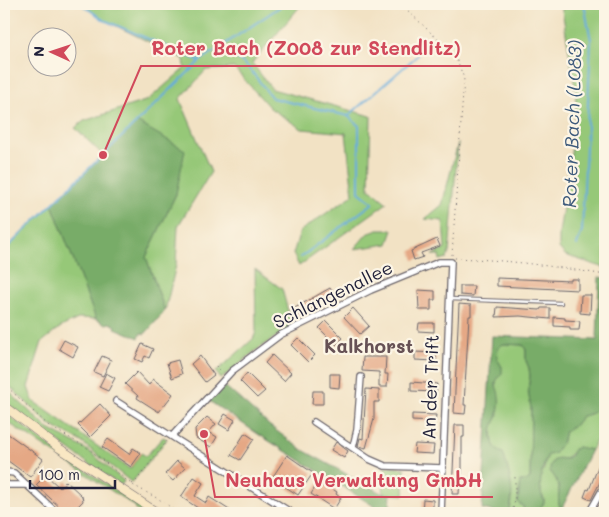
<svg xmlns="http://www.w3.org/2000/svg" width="609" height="517" font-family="Mali,sans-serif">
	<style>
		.green { fill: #96c878; stroke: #5c755a }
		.forest { fill: #78ac68; stroke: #4d6752 }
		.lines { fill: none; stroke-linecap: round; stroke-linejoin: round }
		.stream { stroke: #64abdb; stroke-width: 2 }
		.building { fill: #e5a885 }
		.service-casing { stroke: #6b656b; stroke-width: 4.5 }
		.minor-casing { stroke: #6b656b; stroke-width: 8 }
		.secondary-casing { stroke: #6b656b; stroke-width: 9 }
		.path { stroke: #6b656b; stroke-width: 1; stroke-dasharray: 1 4; stroke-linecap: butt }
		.service { stroke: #fff; stroke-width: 2.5 }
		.minor { stroke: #fff; stroke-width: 5.5 }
		.secondary { stroke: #f9e7c3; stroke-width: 8 }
		.labels { text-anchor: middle; stroke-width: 4.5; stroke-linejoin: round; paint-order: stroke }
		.street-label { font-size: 18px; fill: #22223b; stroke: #fcf5e5 }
		.water-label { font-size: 19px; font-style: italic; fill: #3c597b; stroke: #fcf5e5 }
		.neighbourhood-label { font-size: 19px; font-weight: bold; fill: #665155; stroke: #fcf5e5 }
		.leader { fill: none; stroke: #d1495b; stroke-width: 2 }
		.callout-dot { fill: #d1495b; stroke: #fcf5e5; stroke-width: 2 }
		.callout-label { font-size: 19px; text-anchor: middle; font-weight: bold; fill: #d1495b; stroke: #fcf5e5; stroke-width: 4.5; stroke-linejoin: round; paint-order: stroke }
	</style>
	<rect width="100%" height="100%" fill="#fcf5e5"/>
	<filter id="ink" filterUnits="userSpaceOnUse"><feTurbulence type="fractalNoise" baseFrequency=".02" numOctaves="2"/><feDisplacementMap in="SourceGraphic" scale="10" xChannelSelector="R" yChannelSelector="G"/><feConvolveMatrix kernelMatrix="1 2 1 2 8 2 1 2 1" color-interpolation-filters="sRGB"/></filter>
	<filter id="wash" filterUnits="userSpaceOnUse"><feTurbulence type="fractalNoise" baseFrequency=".0096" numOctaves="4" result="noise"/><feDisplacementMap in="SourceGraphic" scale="20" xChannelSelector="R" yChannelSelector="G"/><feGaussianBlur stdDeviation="1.12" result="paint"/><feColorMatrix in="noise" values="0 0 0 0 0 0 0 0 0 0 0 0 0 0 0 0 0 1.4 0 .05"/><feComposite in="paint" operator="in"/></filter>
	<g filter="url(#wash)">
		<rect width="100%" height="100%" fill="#f2e2c4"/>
		<g class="green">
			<path d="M 98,4 L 302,4 L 252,63 L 272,89 L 371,116 L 369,188 L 387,203 L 299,266 L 293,254 L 300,231 L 353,195 L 346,133 L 302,129 L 270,108 L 234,68 L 206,70 L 180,99 L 211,172 L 178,226 L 176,265 L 165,311 L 146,257 L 176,194 L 137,122 L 103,155 L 75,128 L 84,121 L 148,100 L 185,68 L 184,59 L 104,20 L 87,8 Z"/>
			<path d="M 561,4 L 605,4 L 605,268 L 565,255 L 559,248 L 559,234 L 574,132 L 576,93 Z"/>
			<path d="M 458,143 L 449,253 L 447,258 L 440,260 L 439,255 L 432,255 L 445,249 L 443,221 L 425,219 L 442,205 Z"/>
			<path d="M 52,204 L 96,319 L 80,318 L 61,327 L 42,342 L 28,387 L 33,401 L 130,469 L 141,453 L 146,456 L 163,437 L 167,439 L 134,480 L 131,482 L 80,441 L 50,425 L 4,381 L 4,250 Z"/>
			<path d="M 378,230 L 393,230 L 388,244 L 354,249 L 367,234 Z"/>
			<path d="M 255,269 L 282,289 L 292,326 L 255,351 L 221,379 L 216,372 L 253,339 L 256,332 Z"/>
			<path d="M 503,344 L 523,345 L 526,350 L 526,361 L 529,368 L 530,376 L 528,390 L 531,408 L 530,478 L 528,481 L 520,481 L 518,502 L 523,506 L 524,513 L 509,513 L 512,501 L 498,451 L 493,445 L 492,427 L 498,416 L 496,379 L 502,367 L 496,358 L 498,348 Z"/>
			<path d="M 605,381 L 605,409 L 597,430 L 599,436 L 591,450 L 578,447 L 565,459 L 558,458 L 553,461 L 550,471 C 566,489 554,493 561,510 L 559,513 L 539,513 L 539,509 L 544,503 L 544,499 L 541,493 L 540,475 L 544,469 L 545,462 L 548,455 L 562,443 L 565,431 L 573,427 L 582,416 L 591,414 L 601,400 L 601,392 Z"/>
			<path d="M 4,387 L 47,428 L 89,451 L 124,481 L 123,483 L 120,485 L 89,464 L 4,402 Z"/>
			<path d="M 4,412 L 58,452 L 150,513 L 140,513 L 135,509 L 136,507 L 4,420 Z"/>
			<path d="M 385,467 L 405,468 L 404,495 L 383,494 Z"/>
		</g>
		<g class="forest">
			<path d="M 137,122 L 185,150 L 176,194 L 146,257 L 165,311 L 145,334 L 141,333 L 139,338 L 115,328 L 116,326 L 110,323 L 106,324 L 96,319 L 52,204 Z"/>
			<path d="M 599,277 L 605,278 L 605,381 C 598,398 605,412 582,416 L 573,427 L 565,431 L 562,443 L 554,454 L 548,455 C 543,464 539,481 541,491 C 541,496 544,498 544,503 L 539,509 L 539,513 L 524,513 L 523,506 L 518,503 L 520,481 L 528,481 L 530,478 L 531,408 L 528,390 L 530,376 L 529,368 L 526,361 L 526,350 L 523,345 L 503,344 L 498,348 L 497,358 L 502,367 L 502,373 C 491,386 498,384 499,397 C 500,402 499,408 498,413 C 498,418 494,422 493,427 C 490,437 493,450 503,453 C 510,474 515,492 509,513 L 500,513 L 482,509 L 492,336 L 597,340 Z"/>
			<path d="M 226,387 L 270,426 L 301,449 L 383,494 L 391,494 L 390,507 L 401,513 L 385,513 L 261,436 L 209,401 L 219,389 Z"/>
			<path d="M 578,447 L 591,450 L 561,510 C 554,493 566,490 550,471 C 550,460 556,458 566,459 L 571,455 L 574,449 Z"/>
		</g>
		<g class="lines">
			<g class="stream">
				<path d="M 81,4 L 104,20 L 200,61"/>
				<path d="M 222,46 L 249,68 L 272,98 L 348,116 L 418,55"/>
				<path d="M 4,243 L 11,244 L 200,61 L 284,4"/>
				<path d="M 577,245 L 582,231 L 591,40 L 584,4"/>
				<path d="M 4,250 L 11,244"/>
				<path d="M 301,257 L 373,203 L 359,192 L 359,126 L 348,116"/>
			</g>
		</g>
		<g id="blocks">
			<g class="building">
				<path d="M 437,239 L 440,246 L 421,253 L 423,257 L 414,260 L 411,251 Z"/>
				<path d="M 497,278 L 571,281 L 571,279 L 578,279 L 578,290 L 497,286 Z"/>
				<path d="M 460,286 L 474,286 L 473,296 L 460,295 Z"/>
				<path d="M 330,288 L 334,294 L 319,302 L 321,304 L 297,317 L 293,309 Z"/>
				<path d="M 418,290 L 435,291 L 435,300 L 431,300 L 431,310 L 419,310 Z"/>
				<path d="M 581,295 L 591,295 L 590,314 L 580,313 Z"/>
				<path d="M 459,304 L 471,305 L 471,316 L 469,316 L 464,405 L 466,405 L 465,414 L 454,413 Z"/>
				<path d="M 497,307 L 540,310 L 541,308 L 550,308 L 550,319 L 520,316 L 496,317 Z"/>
				<path d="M 353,308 L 369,326 L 360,334 L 344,317 Z"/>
				<path d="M 554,317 L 565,318 L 565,320 L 580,321 L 579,330 L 570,330 L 570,327 L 554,326 Z"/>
				<path d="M 326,321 L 343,338 L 336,345 L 319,328 Z"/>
				<path d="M 419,323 L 434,323 L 434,332 L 418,331 Z"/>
				<path d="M 298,338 L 315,355 L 308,362 L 291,345 Z"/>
				<path d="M 64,340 L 78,347 L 73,357 L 59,349 Z"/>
				<path d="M 142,344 L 153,349 L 149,358 L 145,356 L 142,362 L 135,359 Z"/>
				<path d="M 415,352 L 436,353 L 436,361 L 415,360 Z"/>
				<path d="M 272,355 L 291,373 L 284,381 L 265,363 Z"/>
				<path d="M 102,356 L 111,360 L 103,376 L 94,372 Z"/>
				<path d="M 200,356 L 214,375 L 205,382 L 191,364 Z"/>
				<path d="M 363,357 L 386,357 L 385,374 L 388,374 L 387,387 L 379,387 L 379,372 L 362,371 Z"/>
				<path d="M 178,360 L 182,374 L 172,378 L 167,363 Z"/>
				<path d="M 137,372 L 149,385 L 153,379 L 173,394 L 159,412 L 137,398 L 138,396 L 125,384 Z"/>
				<path d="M 106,373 L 115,378 L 108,391 L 99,387 Z"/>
				<path d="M 247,373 L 265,391 L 257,398 L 240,381 Z"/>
				<path d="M 330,374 L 340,374 L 339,388 L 330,387 Z"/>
				<path d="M 411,382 L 437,384 L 436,392 L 411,391 Z"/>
				<path d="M 366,389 L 379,390 L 379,402 L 374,402 L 374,419 L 366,448 L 358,446 L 360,438 L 363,439 Z"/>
				<path d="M 313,391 L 323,391 L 323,404 L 312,404 Z"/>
				<path d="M 100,404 L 111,416 L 90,437 L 78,425 Z"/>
				<path d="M 225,414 L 235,420 L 229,430 L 219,424 Z"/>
				<path d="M 412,414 L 436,415 L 435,422 L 412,421 Z"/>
				<path d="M 207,417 L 216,424 L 209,432 L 217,437 L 211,447 L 196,438 L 195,429 Z"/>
				<path d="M 455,425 L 464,425 L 464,437 L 462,437 L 462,475 L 460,474 L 459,494 L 452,494 Z"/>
				<path d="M 4,431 L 43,459 L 30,477 L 4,458 Z"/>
				<path d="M 245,433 L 254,439 L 240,460 L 231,455 Z"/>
				<path d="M 108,439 L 129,454 L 133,448 L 141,453 L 131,467 L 102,447 Z"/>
				<path d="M 336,442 L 348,451 L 344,458 L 331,450 Z"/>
				<path d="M 415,444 L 434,445 L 433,454 L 414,453 Z"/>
				<path d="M 287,455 L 313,473 L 298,495 L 272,478 Z"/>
				<path d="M 177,461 L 185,468 L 173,481 L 165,474 Z"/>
				<path d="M 600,462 L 605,465 L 605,475 L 604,474 L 591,500 L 584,497 L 587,489 L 589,490 Z"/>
				<path d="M 46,475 L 60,488 L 66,481 L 82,496 L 83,501 L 71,513 L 66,513 L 36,485 Z"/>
				<path d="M 194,477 L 203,483 L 195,496 L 206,503 L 209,497 L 234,513 L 199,513 L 201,510 L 181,497 Z"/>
				<path d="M 318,483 L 324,487 L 325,484 L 337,492 L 336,494 L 341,498 L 334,509 L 311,494 Z"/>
				<path d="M 423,499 L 433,500 L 433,513 L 422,513 Z"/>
			</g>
		</g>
	</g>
	<g filter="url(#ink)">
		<use href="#blocks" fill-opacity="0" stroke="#6b656b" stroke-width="1"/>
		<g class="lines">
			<defs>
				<path id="service" d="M 450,299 L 561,303"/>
				<g id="minor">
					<path d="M 116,401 L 292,513"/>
					<path d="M 314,422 L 369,459 L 385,466 L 443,468"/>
					<path d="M 173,435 L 232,371 L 280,335 L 371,290 L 439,262 L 451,262 L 441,513"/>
					<path d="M 353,447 L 357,430 L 361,377"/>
					<path d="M 4,476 L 6,472 L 14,473 L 57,513"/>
					<path d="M 4,480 L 7,485 L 27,485"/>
					<path d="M 589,513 L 605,485"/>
				</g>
				<path id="secondary" d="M 4,406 L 59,448 L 158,513"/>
			</defs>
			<use href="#service" class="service-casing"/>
			<use href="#minor" class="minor-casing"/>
			<use href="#secondary" class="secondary-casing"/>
			<g class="path">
				<path d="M 401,4 L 455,56 L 464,78 L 452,255"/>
				<path d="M 455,258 C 506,260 555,266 605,275"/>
				<path d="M 216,366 L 221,374"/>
				<path d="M 4,384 L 49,426 L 89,449 L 131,484 L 164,502 L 177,513"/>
				<path d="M 132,484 L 136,481 L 167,441"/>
				<path d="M 512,513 L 515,500 L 515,476"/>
			</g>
			<use href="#service" class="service"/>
			<use href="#minor" class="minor"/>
			<use href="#secondary" class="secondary"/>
		</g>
	</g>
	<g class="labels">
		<g class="street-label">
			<text transform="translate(333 295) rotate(-26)" y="6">Schlangenallee</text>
			<text transform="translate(431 387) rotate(-88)" y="6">An der Trift</text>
		</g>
		<g class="water-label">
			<text transform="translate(572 124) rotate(-88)" y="7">Roter Bach (L083)</text>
		</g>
		<g class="neighbourhood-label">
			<text x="369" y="353">Kalkhorst</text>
		</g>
	</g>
	<path class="leader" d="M103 155L141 66H471M204 434L215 497H493"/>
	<g class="callout-dot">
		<circle cx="103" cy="155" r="5"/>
		<circle cx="204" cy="434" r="5"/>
	</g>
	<g class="callout-label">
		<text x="306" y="55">Roter Bach (Z008 zur Stendlitz)</text>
		<text x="354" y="487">Neuhaus Verwaltung GmbH</text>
	</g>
	<rect width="609" height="517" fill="none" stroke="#fcf5e5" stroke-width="20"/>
	<g transform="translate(52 52) rotate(273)"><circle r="24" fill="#fcf5e5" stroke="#a5a1a1"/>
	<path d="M0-4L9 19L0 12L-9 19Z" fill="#d1495b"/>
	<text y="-8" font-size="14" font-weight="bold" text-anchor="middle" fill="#22223b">N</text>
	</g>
	<path d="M30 480v8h85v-8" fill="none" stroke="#22223b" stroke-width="2.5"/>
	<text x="38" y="480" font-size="15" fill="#22223b" stroke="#fcf5e5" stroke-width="4" paint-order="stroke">100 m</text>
</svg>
